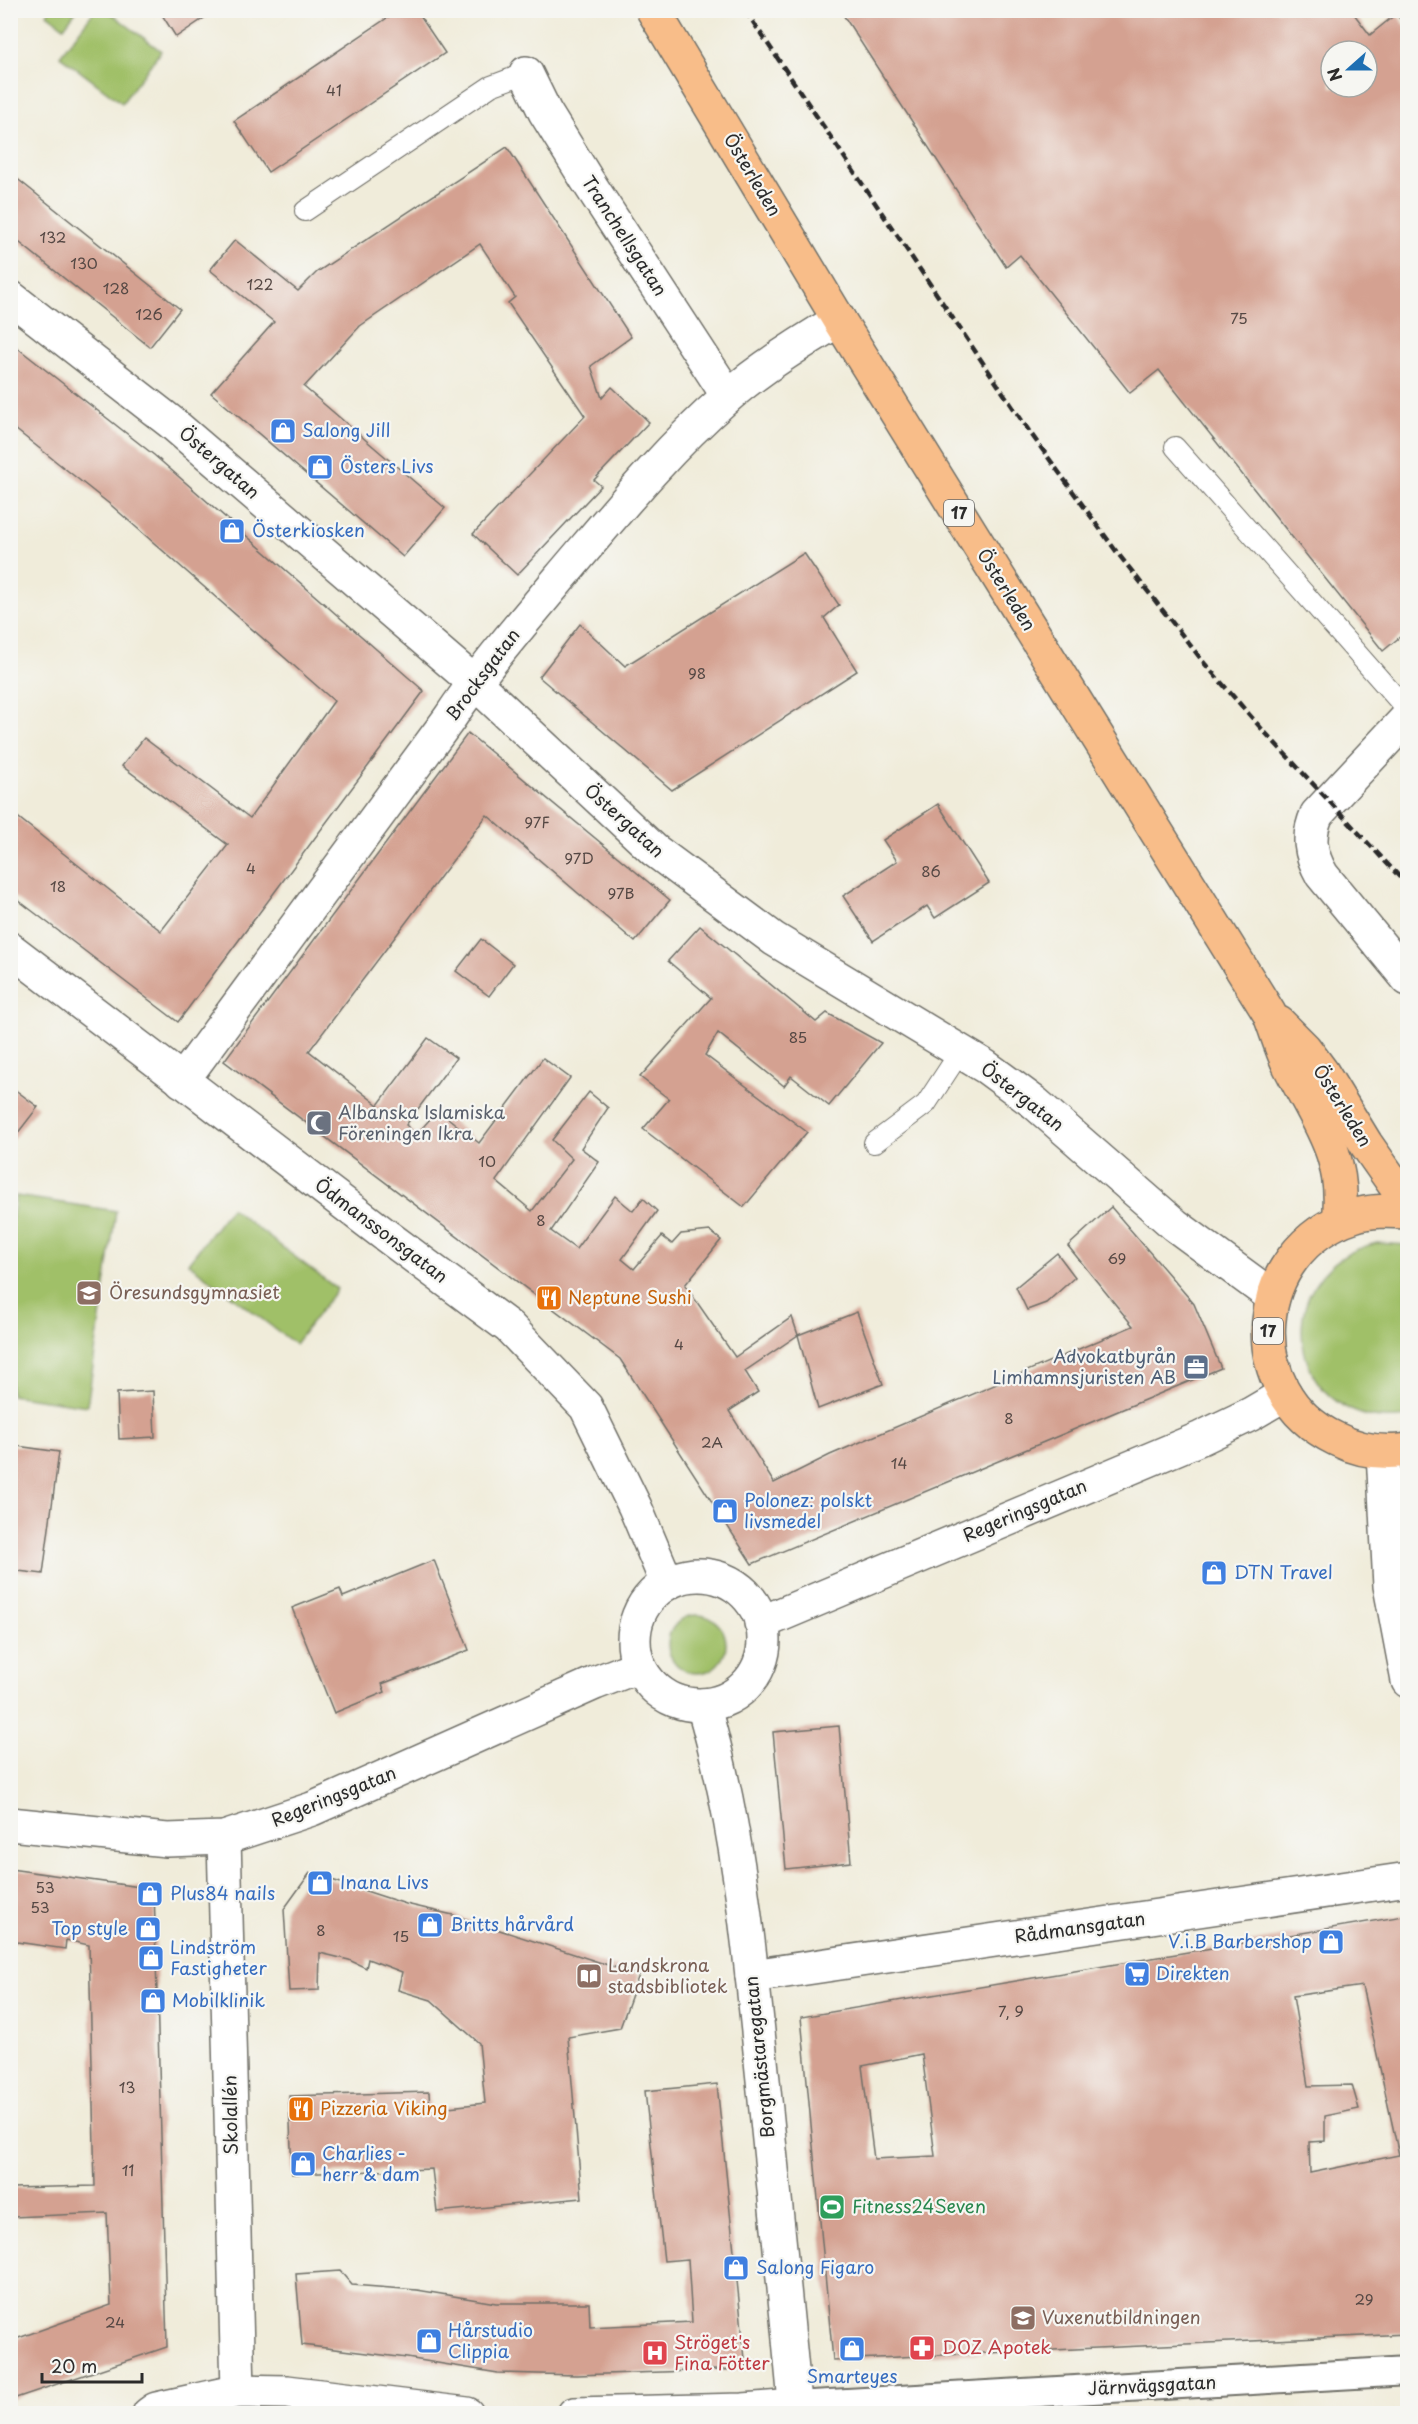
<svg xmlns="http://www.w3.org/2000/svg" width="1418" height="2424" font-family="'Playpen Sans',sans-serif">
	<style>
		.green { fill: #a0c068; stroke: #66764a; stroke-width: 1.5 }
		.building { fill: #d4a191; fill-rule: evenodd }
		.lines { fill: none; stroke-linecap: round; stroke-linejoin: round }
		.service-casing { stroke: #706f68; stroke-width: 22 }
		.pedestrian-casing { stroke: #706f68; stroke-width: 32 }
		.minor-casing { stroke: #706f68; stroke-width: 36 }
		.primary-casing { stroke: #706f68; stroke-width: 36 }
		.service { stroke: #fff; stroke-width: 20 }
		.pedestrian { stroke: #fff; stroke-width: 28 }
		.minor { stroke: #fff; stroke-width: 33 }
		.primary { stroke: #f8bd89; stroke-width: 33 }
		.rail { stroke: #2b2b2b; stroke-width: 4.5; stroke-dasharray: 9 4.5; stroke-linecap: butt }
		.labels { text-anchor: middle; stroke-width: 4.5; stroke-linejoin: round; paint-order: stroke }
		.number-label { font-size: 15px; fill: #554844 }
		.shield { fill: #f6f6f2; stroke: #686867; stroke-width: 1.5 }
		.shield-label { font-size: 16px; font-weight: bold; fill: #2b2b2b }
		.street-label { font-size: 18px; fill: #2b2b2b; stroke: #f6f6f2 }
		.shop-label { font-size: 18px; fill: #366cbe; stroke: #f6f6f2; text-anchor: start }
		.worship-label { font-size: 18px; fill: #5b616d; stroke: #f6f6f2; text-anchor: start }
		.education-label { font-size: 18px; fill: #785e54; stroke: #f6f6f2; text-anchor: start }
		.food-label { font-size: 18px; fill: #c56008; stroke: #f6f6f2; text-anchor: start }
		.service-label { font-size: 18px; fill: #4e5e75; stroke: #f6f6f2; text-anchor: end }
		.leisure-label { font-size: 18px; fill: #27864d; stroke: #f6f6f2; text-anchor: start }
		.health-label { font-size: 18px; fill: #be3a42; stroke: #f6f6f2; text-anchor: start }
	</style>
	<rect width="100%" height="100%" fill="#f6f6f2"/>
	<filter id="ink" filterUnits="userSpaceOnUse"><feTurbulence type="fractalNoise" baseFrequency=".0167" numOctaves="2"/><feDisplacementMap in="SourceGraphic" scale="12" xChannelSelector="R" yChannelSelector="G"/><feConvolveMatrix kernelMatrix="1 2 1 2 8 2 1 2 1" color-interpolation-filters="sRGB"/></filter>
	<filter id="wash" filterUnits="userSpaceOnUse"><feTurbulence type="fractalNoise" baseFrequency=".008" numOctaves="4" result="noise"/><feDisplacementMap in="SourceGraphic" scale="24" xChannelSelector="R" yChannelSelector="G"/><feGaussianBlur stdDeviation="1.35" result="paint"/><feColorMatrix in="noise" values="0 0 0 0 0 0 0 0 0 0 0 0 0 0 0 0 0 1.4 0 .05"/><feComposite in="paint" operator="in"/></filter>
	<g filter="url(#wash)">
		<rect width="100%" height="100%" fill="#f0ecda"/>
		<g class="green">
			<path d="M 95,10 L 108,11 L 161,51 L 122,103 L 60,56 Z"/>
			<path d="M 49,11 L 49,10 L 76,11 L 64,27 L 47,14 Z"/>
			<path d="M 16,1196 L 116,1211 L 87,1406 L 11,1395 L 10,1234 Z"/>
			<path d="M 231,1208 L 337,1289 L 295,1344 L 188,1263 Z"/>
			<path d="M 1377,1243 L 1407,1245 L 1407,1417 C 1289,1434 1259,1271 1377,1243 Z"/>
			<circle cx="697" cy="1644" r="29"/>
		</g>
		<g id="blocks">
			<g class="building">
				<path d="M 159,10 L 216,10 L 176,37 Z"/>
				<path d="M 399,10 L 416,10 L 445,53 L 268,172 L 234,121 Z"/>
				<path d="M 840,10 L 1351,10 L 1370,35 L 1396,14 L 1407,27 L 1407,631 L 1383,651 L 1159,370 L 1130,393 L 1020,255 L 1006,267 ZM 1331,51 L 1367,51 L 1367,87 L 1331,87 Z"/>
				<path d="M 507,147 L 631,337 L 591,366 L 602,398 L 612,387 L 649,422 L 594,480 L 601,486 L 517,575 L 473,534 L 585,416 L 508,303 L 515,297 L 480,244 L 360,326 L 304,387 L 445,508 L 403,557 L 211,393 L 274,322 L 210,270 L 235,240 L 298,291 L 317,272 Z"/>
				<path d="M 10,173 L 180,309 L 150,347 L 10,235 Z"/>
				<path d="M 10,342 L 154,455 L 424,691 L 178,1022 L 10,894 L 10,811 L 161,931 L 228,845 L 122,766 L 144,738 L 250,818 L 334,701 L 112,506 L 10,425 Z"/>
				<path d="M 804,553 L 839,605 L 824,618 L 857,671 L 672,790 L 539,677 L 580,624 L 625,666 Z"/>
				<path d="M 468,733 L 670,900 L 635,942 L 487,815 L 309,1051 L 378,1105 L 428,1038 L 456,1058 L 406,1125 L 416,1135 L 438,1110 L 479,1143 L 543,1058 L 570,1078 L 496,1181 L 532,1211 L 572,1159 L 552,1140 L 589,1092 L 608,1108 L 581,1148 L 599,1162 L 551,1231 L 576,1249 L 615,1196 L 633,1211 L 643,1198 L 657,1211 L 622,1259 L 634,1269 L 662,1236 L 672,1244 L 681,1234 L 710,1231 L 721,1240 L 685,1285 L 735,1357 L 792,1317 L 798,1335 L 745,1371 L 758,1392 L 729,1411 L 774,1483 L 830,1455 L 1133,1326 L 1068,1246 L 1111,1207 L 1194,1304 L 1221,1368 L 752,1564 L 620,1359 L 224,1061 Z"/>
				<path d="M 938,804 L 989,883 L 935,918 L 927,906 L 873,941 L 843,896 L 897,861 L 883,840 Z"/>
				<path d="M 700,926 L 816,1022 L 827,1013 L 881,1043 L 829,1106 L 791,1076 L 784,1086 L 718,1033 L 705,1055 L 807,1132 L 744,1207 L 643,1129 L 669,1099 L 640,1077 L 711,998 L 668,961 Z"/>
				<path d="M 481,939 L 513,964 L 489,996 L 456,971 Z"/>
				<path d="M 10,1086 L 38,1107 L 10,1143 Z"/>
				<path d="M 1057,1253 L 1075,1277 L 1046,1303 L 1027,1310 L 1016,1287 Z"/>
				<path d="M 857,1312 L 883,1384 L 818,1409 L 798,1335 Z"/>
				<path d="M 153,1391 L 155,1437 L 119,1439 L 117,1393 Z"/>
				<path d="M 10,1445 L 59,1452 L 43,1574 L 10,1570 Z"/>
				<path d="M 434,1560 L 469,1650 L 382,1684 L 385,1692 L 334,1713 L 292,1608 L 340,1589 L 343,1597 Z"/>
				<path d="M 839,1726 L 851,1862 L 786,1869 L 773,1732 Z"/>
				<path d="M 10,1869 L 154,1889 L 167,2347 L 10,2400 L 10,2341 L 111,2305 L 107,2213 L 12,2217 L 11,2188 L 95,2186 L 89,1945 L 66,1940 L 65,1949 L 10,1941 Z"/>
				<path d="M 310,1873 L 406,1904 L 453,1915 L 639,1975 L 620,2028 L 568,2037 L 582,2198 L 437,2212 L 432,2169 L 292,2174 L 289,2096 L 429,2092 L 430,2109 L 485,2103 L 479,2043 L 431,2000 L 398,1990 L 402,1972 L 368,1959 L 366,1968 L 349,1960 L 320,1953 L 319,1990 L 289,1991 L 284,1909 Z"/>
				<path d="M 1403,1916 L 1407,1939 L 1407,2334 L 833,2360 L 801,2017 ZM 1362,1986 L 1399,2155 L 1310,2173 L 1309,2142 L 1325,2141 L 1325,2116 L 1359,2109 L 1352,2085 L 1308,2086 L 1293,1996 ZM 922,2054 L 935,2156 L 874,2159 L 862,2066 Z"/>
				<path d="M 717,2084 L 746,2369 L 577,2375 L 498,2373 L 407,2358 L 302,2345 L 296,2274 L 340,2271 L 352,2285 L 417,2290 L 496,2303 L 589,2303 L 590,2327 L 692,2322 L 688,2259 L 664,2261 L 645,2091 Z"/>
				<path d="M 10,2106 L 12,2106 L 13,2127 L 10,2127 Z"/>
			</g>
		</g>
	</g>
	<g filter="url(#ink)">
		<use href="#blocks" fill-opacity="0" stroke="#706f68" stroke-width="1.5"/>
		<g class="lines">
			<defs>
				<g id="service">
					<path d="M 305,211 L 491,86 L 526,73"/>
					<path d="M 1175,447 L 1408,711"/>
					<path d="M 874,1143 L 926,1104 L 960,1052"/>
				</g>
				<path id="pedestrian" d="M 795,2406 L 1408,2371"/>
				<g id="minor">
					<path d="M 526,73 L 545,112 L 587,180 L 728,396"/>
					<path d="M 10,297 L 172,423 L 474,682 L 654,850 L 774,939 L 986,1067 L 1035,1103 L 1175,1225 L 1273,1297"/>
					<path d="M 1408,717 L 1317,814 C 1307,836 1310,854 1322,875 L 1408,979"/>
					<path d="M 10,949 L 384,1234 L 509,1327 L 586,1407 L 635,1507 L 667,1583"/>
					<path d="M 182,1081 L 449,719 C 482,669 521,625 559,579 C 612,517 664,452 726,398 C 760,368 800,343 839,320"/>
					<path d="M 1383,1452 L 1390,1586 L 1408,1681"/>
					<circle cx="699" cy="1640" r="65"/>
					<path d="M 761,1623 L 1201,1438 L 1251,1414 L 1285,1394"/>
					<path d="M 703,1705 C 739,1826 750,1954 763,2080 C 774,2191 786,2302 796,2414"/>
					<path d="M 10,1824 L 167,1840 L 224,1838 L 312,1809 L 595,1683 L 639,1666"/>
					<path d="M 224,1838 L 238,2391"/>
					<path d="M 752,1976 L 1408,1879"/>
					<path d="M 149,2414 L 156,2409 L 238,2391 L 287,2392 L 467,2414"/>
					<path d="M 574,2414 L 743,2410 L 795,2406"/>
				</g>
				<g id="primary">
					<path d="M 653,10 L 839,320 L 1269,1013 C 1276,1030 1281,1049 1289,1065 C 1317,1121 1347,1155 1339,1221"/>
					<path d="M 1279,1023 L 1305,1049 L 1322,1072 L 1366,1144 L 1408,1204"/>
					<path d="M 1408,1212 C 1389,1211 1371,1210 1353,1216 C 1250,1249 1237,1392 1336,1439 C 1358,1450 1383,1454 1408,1450"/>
				</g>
			</defs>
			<use href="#service" class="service-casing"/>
			<use href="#pedestrian" class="pedestrian-casing"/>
			<use href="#minor" class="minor-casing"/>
			<use href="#primary" class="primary-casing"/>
			<use href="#service" class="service"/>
			<use href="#pedestrian" class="pedestrian"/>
			<use href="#minor" class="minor"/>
			<use href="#primary" class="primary"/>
			<path class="rail" d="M 745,10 L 1029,431 L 1116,551 L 1205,664 L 1261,728 L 1408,886"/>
		</g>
	</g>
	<defs>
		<symbol id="shop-square" viewBox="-11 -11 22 22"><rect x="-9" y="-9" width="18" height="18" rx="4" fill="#3f7fe0" stroke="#f6f6f2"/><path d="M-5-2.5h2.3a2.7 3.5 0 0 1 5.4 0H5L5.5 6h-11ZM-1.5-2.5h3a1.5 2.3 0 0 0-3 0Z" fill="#fff"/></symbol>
		<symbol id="mosque-square" viewBox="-11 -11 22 22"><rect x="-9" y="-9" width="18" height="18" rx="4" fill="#6b7280" stroke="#f6f6f2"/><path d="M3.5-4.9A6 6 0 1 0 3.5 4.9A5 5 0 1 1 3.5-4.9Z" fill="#fff"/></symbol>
		<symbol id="school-square" viewBox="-11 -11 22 22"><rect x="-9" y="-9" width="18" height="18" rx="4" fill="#8d6e63" stroke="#f6f6f2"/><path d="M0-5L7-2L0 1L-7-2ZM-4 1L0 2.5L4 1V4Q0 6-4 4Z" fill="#fff"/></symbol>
		<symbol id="restaurant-square" viewBox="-11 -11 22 22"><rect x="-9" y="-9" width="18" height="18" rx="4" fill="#e8710a" stroke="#f6f6f2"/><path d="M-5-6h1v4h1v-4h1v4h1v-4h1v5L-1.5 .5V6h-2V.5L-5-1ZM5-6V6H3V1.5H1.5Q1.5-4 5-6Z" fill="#fff"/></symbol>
		<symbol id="office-square" viewBox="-11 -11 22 22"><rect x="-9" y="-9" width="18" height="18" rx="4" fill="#5c6f8a" stroke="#f6f6f2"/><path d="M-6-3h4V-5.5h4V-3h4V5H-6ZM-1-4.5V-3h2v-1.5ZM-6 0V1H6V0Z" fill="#fff"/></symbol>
		<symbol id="supermarket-square" viewBox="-11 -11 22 22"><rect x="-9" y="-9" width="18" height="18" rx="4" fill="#3f7fe0" stroke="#f6f6f2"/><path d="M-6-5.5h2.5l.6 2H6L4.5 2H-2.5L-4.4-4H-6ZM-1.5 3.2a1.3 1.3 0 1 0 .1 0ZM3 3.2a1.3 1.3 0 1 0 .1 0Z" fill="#fff"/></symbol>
		<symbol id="library-square" viewBox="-11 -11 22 22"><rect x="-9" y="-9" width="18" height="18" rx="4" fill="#8d6e63" stroke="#f6f6f2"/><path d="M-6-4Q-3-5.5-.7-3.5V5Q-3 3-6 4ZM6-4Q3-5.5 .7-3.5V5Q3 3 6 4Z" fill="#fff"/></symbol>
		<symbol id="stadium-square" viewBox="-11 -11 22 22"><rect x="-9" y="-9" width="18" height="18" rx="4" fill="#2e9e5b" stroke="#f6f6f2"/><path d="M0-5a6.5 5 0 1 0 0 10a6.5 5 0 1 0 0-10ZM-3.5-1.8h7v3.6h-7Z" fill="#fff"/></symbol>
		<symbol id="pharmacy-square" viewBox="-11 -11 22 22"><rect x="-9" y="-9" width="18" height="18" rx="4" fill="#e0444e" stroke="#f6f6f2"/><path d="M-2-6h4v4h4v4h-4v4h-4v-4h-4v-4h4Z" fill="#fff"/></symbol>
		<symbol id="hospital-square" viewBox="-11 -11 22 22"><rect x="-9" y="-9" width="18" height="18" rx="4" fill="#e0444e" stroke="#f6f6f2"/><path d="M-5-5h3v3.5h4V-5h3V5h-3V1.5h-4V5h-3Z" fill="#fff"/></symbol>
	</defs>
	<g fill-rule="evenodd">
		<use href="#shop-square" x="268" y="416" width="30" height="30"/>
		<use href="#shop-square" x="305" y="452" width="30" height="30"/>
		<use href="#shop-square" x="217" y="516" width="30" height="30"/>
		<use href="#mosque-square" x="304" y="1108" width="30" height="30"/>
		<use href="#school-square" x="74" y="1278" width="30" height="30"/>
		<use href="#restaurant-square" x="534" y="1283" width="30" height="30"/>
		<use href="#office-square" x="1181" y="1352" width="30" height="30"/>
		<use href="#shop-square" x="710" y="1496" width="30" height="30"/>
		<use href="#shop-square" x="1199" y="1558" width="30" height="30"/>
		<use href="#shop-square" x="305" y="1868" width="30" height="30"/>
		<use href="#shop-square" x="135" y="1879" width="30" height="30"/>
		<use href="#shop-square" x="415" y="1910" width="30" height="30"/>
		<use href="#shop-square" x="133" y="1914" width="30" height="30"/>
		<use href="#shop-square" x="1316" y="1927" width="30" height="30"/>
		<use href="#shop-square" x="136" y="1943" width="30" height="30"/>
		<use href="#supermarket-square" x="1122" y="1959" width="30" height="30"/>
		<use href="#library-square" x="574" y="1961" width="30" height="30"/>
		<use href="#shop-square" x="138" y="1986" width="30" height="30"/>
		<use href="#restaurant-square" x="286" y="2094" width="30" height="30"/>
		<use href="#shop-square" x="288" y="2149" width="30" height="30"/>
		<use href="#stadium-square" x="817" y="2192" width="30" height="30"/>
		<use href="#shop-square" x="721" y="2253" width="30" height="30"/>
		<use href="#school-square" x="1008" y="2303" width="30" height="30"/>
		<use href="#shop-square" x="414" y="2326" width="30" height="30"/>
		<use href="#pharmacy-square" x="907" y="2333" width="30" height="30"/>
		<use href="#shop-square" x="837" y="2334" width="30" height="30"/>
		<use href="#hospital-square" x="640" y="2338" width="30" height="30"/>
	</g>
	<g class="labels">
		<g class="number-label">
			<text x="334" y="96">41</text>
			<text x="53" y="243">132</text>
			<text x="84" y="269">130</text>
			<text x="260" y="290">122</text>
			<text x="116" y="294">128</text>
			<text x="149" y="320">126</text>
			<text x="1239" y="324">75</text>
			<text x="697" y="679">98</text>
			<text x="537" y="828">97F</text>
			<text x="579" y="864">97D</text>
			<text x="251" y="874">4</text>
			<text x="931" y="877">86</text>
			<text x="58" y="892">18</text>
			<text x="621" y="899">97B</text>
			<text x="798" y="1043">85</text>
			<text x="487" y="1167">10</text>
			<text x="541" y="1226">8</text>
			<text x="1117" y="1264">69</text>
			<text x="679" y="1350">4</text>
			<text x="1009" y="1424">8</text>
			<text x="712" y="1448">2A</text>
			<text x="899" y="1469">14</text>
			<text x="45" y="1893">53</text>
			<text x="40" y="1913">53</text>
			<text x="321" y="1936">8</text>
			<text x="401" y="1942">15</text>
			<text x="1011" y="2017">7, 9</text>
			<text x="127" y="2093">13</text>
			<text x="128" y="2176">11</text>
			<text x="1364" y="2305">29</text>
			<text x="115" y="2328">24</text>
		</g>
		<g class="shield">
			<rect x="944" y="500" width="30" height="26" rx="4.5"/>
			<rect x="1253" y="1318" width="30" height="26" rx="4.5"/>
		</g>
		<g class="shield-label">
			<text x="959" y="519">17</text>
			<text x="1268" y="1337">17</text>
		</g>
		<g class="street-label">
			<text transform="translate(752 175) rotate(59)" y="6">Österleden</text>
			<text transform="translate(624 236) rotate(57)" y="6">Tranchellsgatan</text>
			<text transform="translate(219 463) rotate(41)" y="6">Östergatan</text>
			<text transform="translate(1006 590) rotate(58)" y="6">Österleden</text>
			<text transform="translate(483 675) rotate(-53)" y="6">Brocksgatan</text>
			<text transform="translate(624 821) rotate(42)" y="6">Östergatan</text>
			<text transform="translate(1022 1097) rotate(38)" y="6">Östergatan</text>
			<text transform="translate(1342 1106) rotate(58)" y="6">Österleden</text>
			<text transform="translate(381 1231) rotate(37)" y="6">Ödmanssonsgatan</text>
			<text transform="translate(1025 1511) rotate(-23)" y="6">Regeringsgatan</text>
			<text transform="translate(334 1797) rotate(-22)" y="6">Regeringsgatan</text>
			<text transform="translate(1080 1928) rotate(-8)" y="6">Rådmansgatan</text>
			<text transform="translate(760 2057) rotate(-96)" y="6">Borgmästaregatan</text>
			<text transform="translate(231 2115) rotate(-91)" y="6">Skolallén</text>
			<text transform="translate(1152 2386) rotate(-3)" y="6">Järnvägsgatan</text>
		</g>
		<g class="shop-label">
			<text x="302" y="437">Salong Jill</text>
			<text x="340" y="473">Östers Livs</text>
			<text x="252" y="537">Österkiosken</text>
			<text x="744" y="1507">Polonez: polskt<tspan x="744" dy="21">livsmedel</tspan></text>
			<text x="1234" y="1579">DTN Travel</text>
			<text x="340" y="1889">Inana Livs</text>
			<text x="170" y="1900">Plus84 nails</text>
			<text x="450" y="1931">Britts hårvård</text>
			<text x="128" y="1935" text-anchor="end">Top style</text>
			<text x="1312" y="1948" text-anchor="end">V.i.B Barbershop</text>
			<text x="170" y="1954">Lindström<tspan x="170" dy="21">Fastigheter</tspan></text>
			<text x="1156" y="1980">Direkten</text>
			<text x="172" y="2007">Mobilklinik</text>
			<text x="322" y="2160">Charlies -<tspan x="322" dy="21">herr &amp; dam</tspan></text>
			<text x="756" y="2274">Salong Figaro</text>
			<text x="448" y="2337">Hårstudio<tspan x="448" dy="21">Clippia</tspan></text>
			<text x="852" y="2383" text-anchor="middle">Smarteyes</text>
		</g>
		<g class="worship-label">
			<text x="338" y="1119">Albanska Islamiska<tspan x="338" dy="21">Föreningen Ikra</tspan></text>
		</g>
		<g class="education-label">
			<text x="109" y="1299">Öresundsgymnasiet</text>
			<text x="608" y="1972">Landskrona<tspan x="608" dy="21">stadsbibliotek</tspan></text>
			<text x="1042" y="2324">Vuxenutbildningen</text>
		</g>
		<g class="food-label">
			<text x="568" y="1304">Neptune Sushi</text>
			<text x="320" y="2115">Pizzeria Viking</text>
		</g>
		<g class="service-label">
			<text x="1176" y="1363">Advokatbyrån<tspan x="1176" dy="21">Limhamnsjuristen AB</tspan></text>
		</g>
		<g class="leisure-label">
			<text x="852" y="2213">Fitness24Seven</text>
		</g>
		<g class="health-label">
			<text x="674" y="2349">Ströget's<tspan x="674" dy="21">Fina Fötter</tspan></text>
			<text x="942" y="2354">DOZ Apotek</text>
		</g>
	</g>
	<rect width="1418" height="2424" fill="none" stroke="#f6f6f2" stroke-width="36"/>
	<g transform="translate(1349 69) rotate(249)"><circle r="28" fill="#f6f6f2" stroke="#a5a5a2" stroke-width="1.5"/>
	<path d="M0-4.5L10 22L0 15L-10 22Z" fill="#1f6fb2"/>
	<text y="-9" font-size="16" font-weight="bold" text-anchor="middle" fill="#2b2b2b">N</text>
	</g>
	<path d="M42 2373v9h100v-9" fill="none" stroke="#2b2b2b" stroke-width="3"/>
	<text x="51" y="2373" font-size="18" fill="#2b2b2b" stroke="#f6f6f2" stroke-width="4.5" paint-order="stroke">20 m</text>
</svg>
